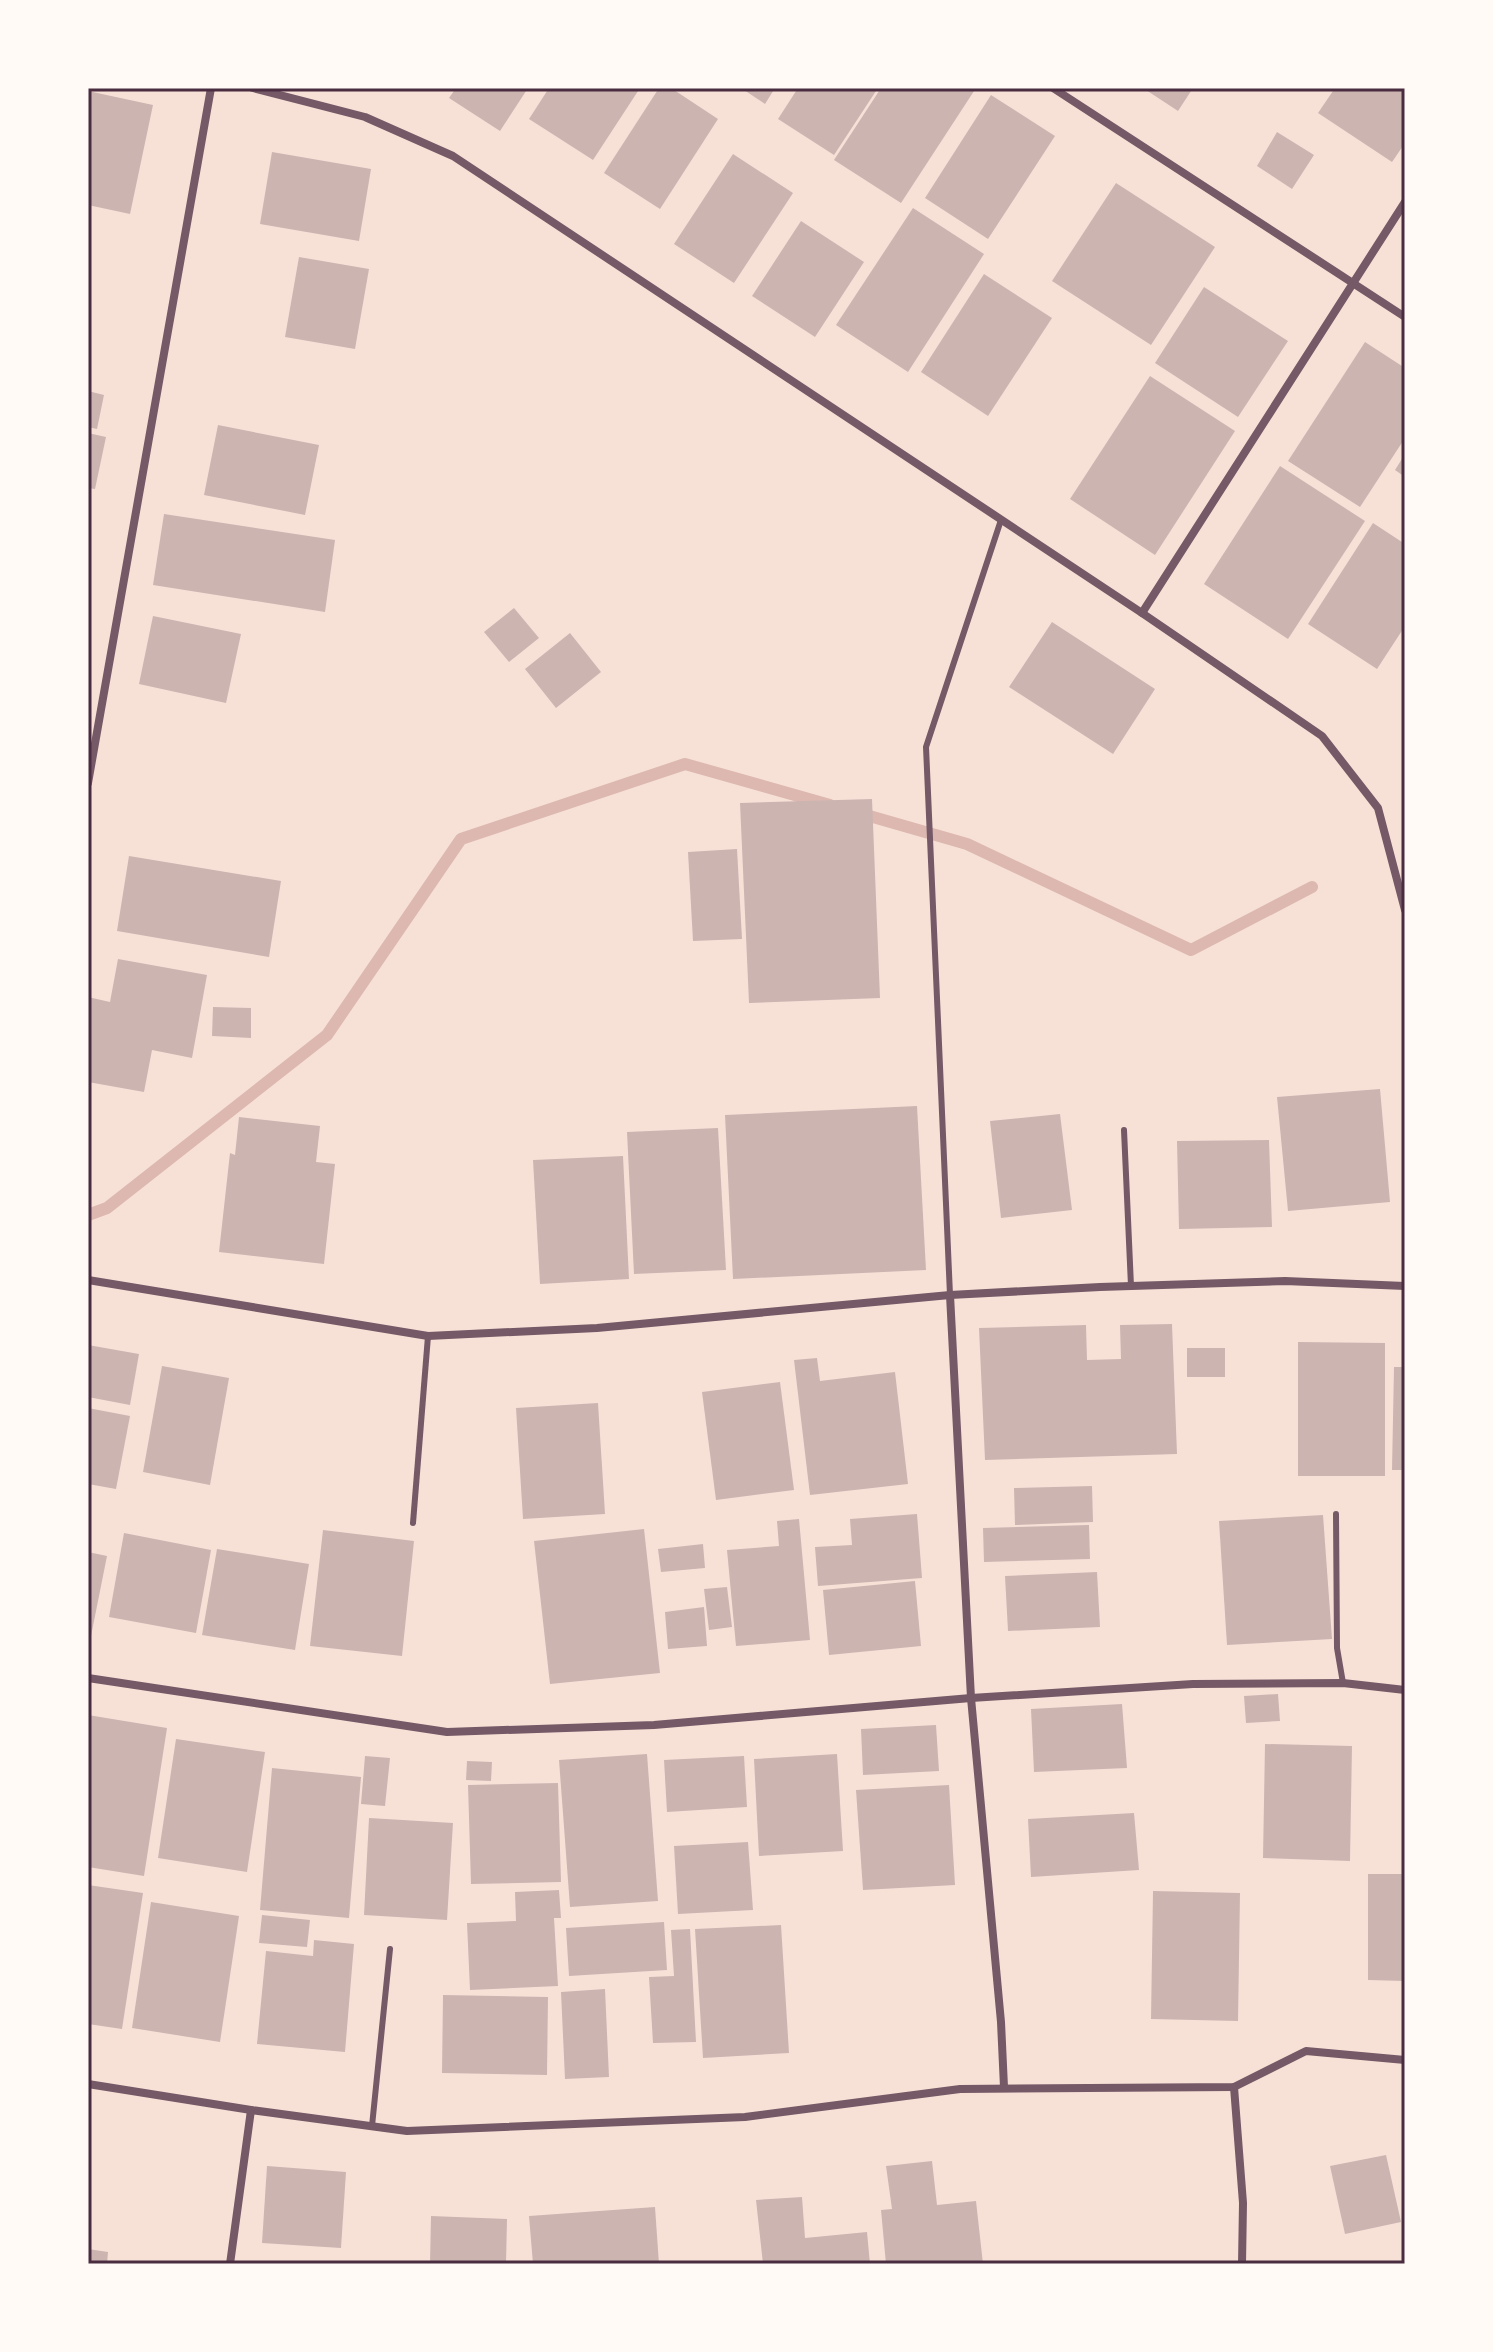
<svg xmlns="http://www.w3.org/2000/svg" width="1493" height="2352" font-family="Lato,sans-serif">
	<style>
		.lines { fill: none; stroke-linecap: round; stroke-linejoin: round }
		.stream { stroke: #dcb8b0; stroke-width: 12 }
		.building { fill: #ccb4b1 }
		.service { stroke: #755966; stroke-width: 6 }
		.minor { stroke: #755966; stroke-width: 8 }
		.neatline { fill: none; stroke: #4a2c40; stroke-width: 3 }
	</style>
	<rect width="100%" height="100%" fill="#f7e1d7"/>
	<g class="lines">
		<g class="stream">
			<path d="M 859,813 L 967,844 L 1191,950 L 1312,887"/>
			<path d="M 88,1215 L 107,1208 L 327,1035 L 461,839 L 685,764 L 830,805"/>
		</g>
	</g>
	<g class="building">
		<path d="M 456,88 L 528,88 L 500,131 L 449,98 Z"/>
		<path d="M 549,88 L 640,88 L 593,160 L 529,119 Z"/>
		<path d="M 659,88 L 671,88 L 718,119 L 660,209 L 604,173 Z"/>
		<path d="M 741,88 L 775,88 L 765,104 Z"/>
		<path d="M 798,88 L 878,88 L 834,155 L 778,119 Z"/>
		<path d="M 881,88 L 976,88 L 901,203 L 834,160 Z"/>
		<path d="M 1143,88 L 1193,88 L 1178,111 Z"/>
		<path d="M 1335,88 L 1405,88 L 1405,143 L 1392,162 L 1318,113 Z"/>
		<path d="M 88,91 L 153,105 L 130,214 L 88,205 Z"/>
		<path d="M 991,95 L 1055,136 L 988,239 L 925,198 Z"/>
		<path d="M 1277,132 L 1314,155 L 1292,189 L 1257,166 Z"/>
		<path d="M 272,152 L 371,169 L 359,241 L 260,224 Z"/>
		<path d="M 733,154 L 793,193 L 734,283 L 674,244 Z"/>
		<path d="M 1116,183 L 1215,247 L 1151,345 L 1052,281 Z"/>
		<path d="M 913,208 L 984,254 L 908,372 L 836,325 Z"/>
		<path d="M 801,221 L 864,262 L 815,337 L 752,296 Z"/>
		<path d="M 299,257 L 369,269 L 355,349 L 285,337 Z"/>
		<path d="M 984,274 L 1052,318 L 988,416 L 921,372 Z"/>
		<path d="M 1204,287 L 1288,341 L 1238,417 L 1155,363 Z"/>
		<path d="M 1365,342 L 1405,368 L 1405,438 L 1360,507 L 1288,461 Z"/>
		<path d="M 1150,376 L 1235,431 L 1155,555 L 1070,499 Z"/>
		<path d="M 88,391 L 104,395 L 97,429 L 88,427 Z"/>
		<path d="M 218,425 L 319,445 L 305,515 L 204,495 Z"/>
		<path d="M 88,433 L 106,437 L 95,489 L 88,488 Z"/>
		<path d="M 1405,454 L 1405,477 L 1395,470 Z"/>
		<path d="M 1280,466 L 1365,521 L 1288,639 L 1204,584 Z"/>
		<path d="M 164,514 L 335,540 L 325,612 L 153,585 Z"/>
		<path d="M 1373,523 L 1405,544 L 1405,626 L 1377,669 L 1308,624 Z"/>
		<path d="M 514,608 L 539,638 L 509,662 L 484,632 Z"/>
		<path d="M 153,616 L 241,634 L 226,703 L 139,684 Z"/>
		<path d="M 1052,622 L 1155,689 L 1113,754 L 1009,687 Z"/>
		<path d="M 570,633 L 601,672 L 556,708 L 525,669 Z"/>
		<path d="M 872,799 L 880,998 L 749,1003 L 740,803 Z"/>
		<path d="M 737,849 L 742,939 L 693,941 L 688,852 Z"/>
		<path d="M 129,856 L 281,881 L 269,957 L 117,931 Z"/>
		<path d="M 118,959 L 207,975 L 192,1058 L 152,1050 L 144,1092 L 88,1082 L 88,997 L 110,1002 Z"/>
		<path d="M 213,1007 L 251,1008 L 251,1038 L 212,1036 Z"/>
		<path d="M 1380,1089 L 1390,1202 L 1288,1211 L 1277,1097 Z"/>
		<path d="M 917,1106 L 926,1270 L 733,1279 L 725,1115 Z"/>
		<path d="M 1060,1114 L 1072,1210 L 1001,1218 L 990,1121 Z"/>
		<path d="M 239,1117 L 320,1126 L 316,1162 L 335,1164 L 324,1264 L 219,1252 L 230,1153 L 235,1155 Z"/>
		<path d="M 718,1128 L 726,1270 L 634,1274 L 627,1132 Z"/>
		<path d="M 1269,1140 L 1272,1227 L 1179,1229 L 1177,1141 Z"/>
		<path d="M 623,1156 L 629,1279 L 540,1284 L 533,1160 Z"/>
		<path d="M 1172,1324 L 1177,1454 L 985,1460 L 979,1328 L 1086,1325 L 1087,1360 L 1121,1359 L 1120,1325 Z"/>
		<path d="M 1298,1342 L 1385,1343 L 1385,1476 L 1298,1476 Z"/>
		<path d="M 88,1345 L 139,1354 L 130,1405 L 88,1397 Z"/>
		<rect x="1187" y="1348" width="38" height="29"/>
		<path d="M 817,1358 L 820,1381 L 895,1372 L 908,1484 L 810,1495 L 794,1360 Z"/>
		<path d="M 162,1366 L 229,1378 L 210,1485 L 143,1472 Z"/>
		<path d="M 1394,1367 L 1405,1367 L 1405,1470 L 1392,1470 Z"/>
		<path d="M 780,1382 L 794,1490 L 716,1500 L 702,1392 Z"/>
		<path d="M 598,1403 L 605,1514 L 523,1519 L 516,1408 Z"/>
		<path d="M 88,1408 L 130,1416 L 116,1489 L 88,1484 Z"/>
		<path d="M 1092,1486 L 1093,1522 L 1015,1525 L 1014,1488 Z"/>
		<path d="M 917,1514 L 922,1578 L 818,1586 L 815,1547 L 852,1545 L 850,1519 Z"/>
		<path d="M 1323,1515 L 1332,1639 L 1227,1645 L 1219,1521 Z"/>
		<path d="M 799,1519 L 810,1640 L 736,1646 L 727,1550 L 779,1546 L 777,1521 Z"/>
		<path d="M 1089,1525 L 1090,1559 L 984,1562 L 983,1528 Z"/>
		<path d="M 644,1529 L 660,1673 L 550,1684 L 534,1541 Z"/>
		<path d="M 323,1530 L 414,1541 L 402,1656 L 310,1646 Z"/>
		<path d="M 124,1533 L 211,1550 L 196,1633 L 109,1617 Z"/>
		<path d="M 703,1544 L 705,1568 L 661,1572 L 658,1549 Z"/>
		<path d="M 217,1549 L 309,1564 L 295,1650 L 202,1635 Z"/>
		<path d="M 88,1552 L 107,1556 L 89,1646 L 88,1645 Z"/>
		<path d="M 1097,1572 L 1100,1627 L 1008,1631 L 1005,1576 Z"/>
		<path d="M 915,1581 L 921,1646 L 829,1655 L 823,1590 Z"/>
		<path d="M 727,1587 L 732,1627 L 709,1630 L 704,1589 Z"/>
		<path d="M 704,1607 L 707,1646 L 668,1649 L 665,1612 Z"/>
		<path d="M 1278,1694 L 1280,1721 L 1246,1723 L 1244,1696 Z"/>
		<path d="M 1122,1704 L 1127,1768 L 1034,1772 L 1031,1709 Z"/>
		<path d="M 88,1715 L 167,1728 L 144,1876 L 88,1867 Z"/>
		<path d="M 936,1725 L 939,1771 L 863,1775 L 861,1729 Z"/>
		<path d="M 176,1739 L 265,1752 L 247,1872 L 158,1858 Z"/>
		<path d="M 1265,1744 L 1352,1746 L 1350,1861 L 1263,1858 Z"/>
		<path d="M 647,1754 L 658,1901 L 570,1907 L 559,1760 Z"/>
		<path d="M 837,1754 L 843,1851 L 759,1856 L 754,1759 Z"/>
		<path d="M 365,1756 L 390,1758 L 385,1806 L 361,1804 Z"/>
		<path d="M 744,1756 L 747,1807 L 667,1812 L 664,1760 Z"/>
		<path d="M 467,1761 L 492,1762 L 491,1781 L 466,1780 Z"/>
		<path d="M 272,1768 L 361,1777 L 349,1918 L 260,1910 Z"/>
		<path d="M 558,1783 L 561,1882 L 471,1884 L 468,1785 Z"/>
		<path d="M 949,1785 L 955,1885 L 863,1890 L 856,1790 Z"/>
		<path d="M 1134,1813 L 1139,1870 L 1031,1877 L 1028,1819 Z"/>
		<path d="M 369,1818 L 453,1823 L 447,1920 L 364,1915 Z"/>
		<path d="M 748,1842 L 753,1910 L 678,1914 L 674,1846 Z"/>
		<path d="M 1368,1874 L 1405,1874 L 1405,1981 L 1368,1980 Z"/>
		<path d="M 88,1885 L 143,1893 L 122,2029 L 88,2024 Z"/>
		<path d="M 559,1890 L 561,1918 L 554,1918 L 558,1986 L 470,1990 L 467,1923 L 516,1921 L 515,1892 Z"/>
		<path d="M 1153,1891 L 1240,1893 L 1238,2021 L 1151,2019 Z"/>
		<path d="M 151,1902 L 239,1916 L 220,2042 L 132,2028 Z"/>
		<path d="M 262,1915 L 310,1920 L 307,1947 L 259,1943 Z"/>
		<path d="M 664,1922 L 667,1970 L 569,1976 L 566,1928 Z"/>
		<path d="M 781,1925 L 789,2053 L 703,2058 L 695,1929 Z"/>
		<path d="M 690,1929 L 696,2042 L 653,2043 L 649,1977 L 674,1976 L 671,1930 Z"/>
		<path d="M 314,1940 L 354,1944 L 345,2052 L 257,2044 L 266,1951 L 313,1956 Z"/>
		<path d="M 605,1989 L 609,2077 L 565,2079 L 561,1992 Z"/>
		<path d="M 443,1995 L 548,1997 L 547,2075 L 442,2073 Z"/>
		<path d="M 1386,2155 L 1401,2222 L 1345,2234 L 1330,2166 Z"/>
		<path d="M 932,2161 L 937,2205 L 976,2201 L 983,2264 L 886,2264 L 881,2210 L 892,2209 L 886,2166 Z"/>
		<path d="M 267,2166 L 346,2172 L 341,2248 L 262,2243 Z"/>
		<path d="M 802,2197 L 805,2238 L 867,2232 L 870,2264 L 763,2264 L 756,2200 Z"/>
		<path d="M 655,2207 L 659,2264 L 533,2264 L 529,2216 Z"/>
		<path d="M 431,2216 L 507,2219 L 506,2264 L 430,2264 Z"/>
		<path d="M 88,2249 L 108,2252 L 107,2264 L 88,2264 Z"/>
	</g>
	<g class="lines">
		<g class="service">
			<path d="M 1124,1130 L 1131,1286"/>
			<path d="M 950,1295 L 926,747 L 1001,520"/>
			<path d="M 1336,1514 L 1337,1648 L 1343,1683"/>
			<path d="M 413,1523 L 428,1336"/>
			<path d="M 372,2126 L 390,1949"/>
		</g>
		<g class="minor">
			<path d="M 253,88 L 365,117 L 453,156 L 1142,613 L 1322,736 L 1378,808 L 1405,910"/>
			<path d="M 1053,88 L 1405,317"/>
			<path d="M 1142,613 L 1405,202"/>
			<path d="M 88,783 L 211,88"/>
			<path d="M 88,1280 L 428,1336 L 597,1328 L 950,1295 L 1100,1287 L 1285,1281 L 1405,1286"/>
			<path d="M 950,1295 L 971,1698 L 1001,2022 L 1004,2087"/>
			<path d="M 88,1678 L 447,1732 L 654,1725 L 971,1698 L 1193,1684 L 1343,1683 L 1405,1690"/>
			<path d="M 88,2084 L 251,2110 L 407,2131 L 745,2117 L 960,2089 L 1234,2087 L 1306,2051 L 1405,2060"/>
			<path d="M 1234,2087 L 1243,2203 L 1242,2264"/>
			<path d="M 230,2264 L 251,2110"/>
		</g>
	</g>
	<rect width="1493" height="2352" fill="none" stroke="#fffaf5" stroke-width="180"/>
	<rect x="90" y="90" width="1313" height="2172" class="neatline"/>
</svg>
